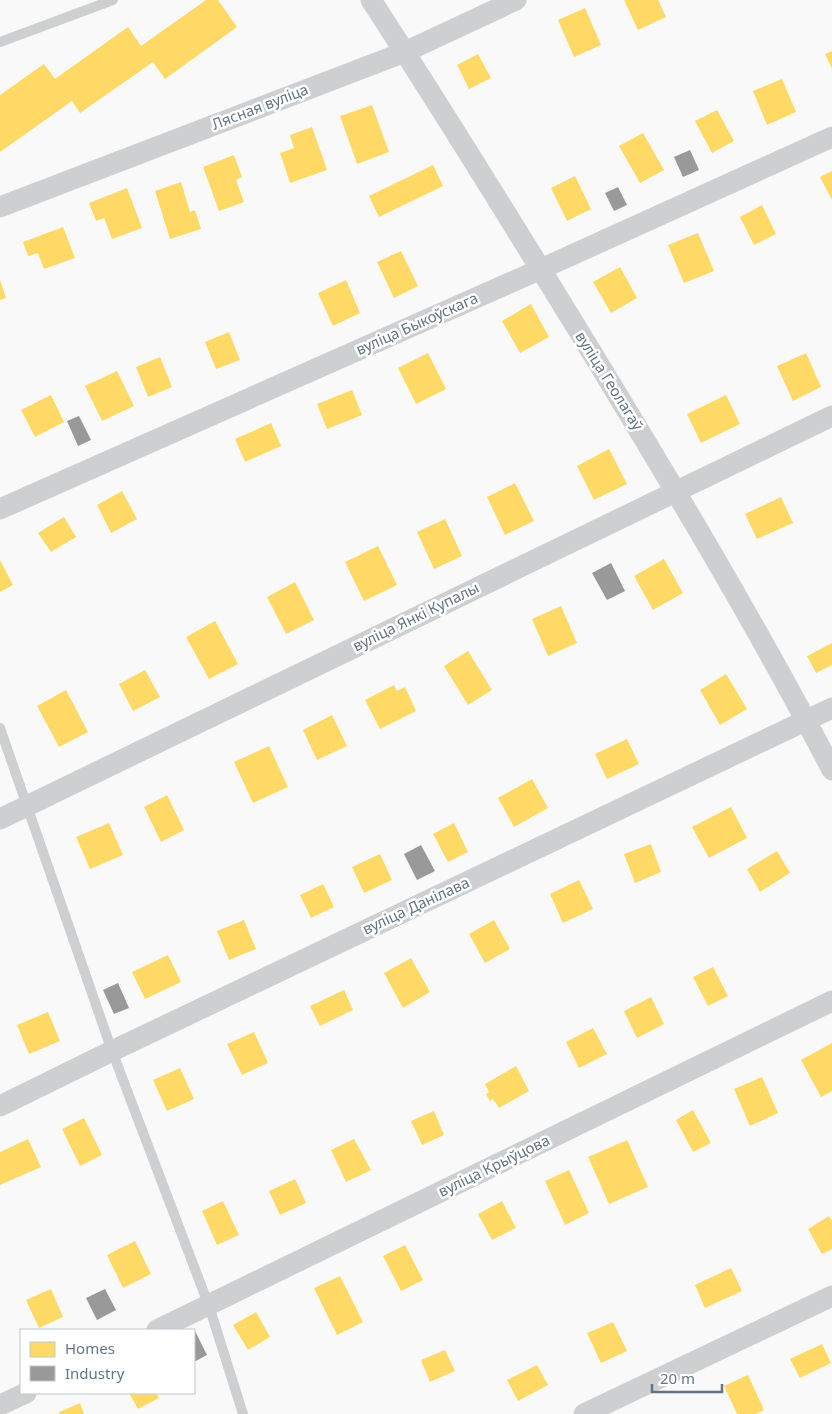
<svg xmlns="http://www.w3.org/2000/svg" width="832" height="1414" font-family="'Noto Sans',sans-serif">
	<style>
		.homes { fill: #ffd966 }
		.industry { fill: #999 }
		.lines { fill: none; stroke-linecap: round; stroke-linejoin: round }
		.service { stroke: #cecfd0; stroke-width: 10 }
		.minor { stroke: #cecfd0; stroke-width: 21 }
		.labels { text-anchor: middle; stroke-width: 5; stroke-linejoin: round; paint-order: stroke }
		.street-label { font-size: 15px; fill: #657683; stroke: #fff }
	</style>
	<rect width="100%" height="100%" fill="#f9f9f9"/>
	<g class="homes">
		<path d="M 206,0 L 218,0 L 237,27 L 165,79 L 153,62 L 80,113 L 72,101 L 0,152 L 0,95 L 44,64 L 55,79 L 128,27 L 141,46 Z"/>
		<path d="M 624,0 L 658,0 L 666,17 L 638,30 Z"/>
		<path d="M 585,8 L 601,45 L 574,57 L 558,20 Z"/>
		<path d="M 832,51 L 832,69 L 825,54 Z"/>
		<path d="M 478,54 L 491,78 L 469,89 L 457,65 Z"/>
		<path d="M 782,79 L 796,112 L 767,125 L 753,91 Z"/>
		<path d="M 372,105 L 389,152 L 357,164 L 340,116 Z"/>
		<path d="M 717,110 L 734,141 L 712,153 L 695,121 Z"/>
		<path d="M 312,127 L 327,170 L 290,183 L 280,153 L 294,148 L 290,135 Z"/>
		<path d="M 643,133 L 664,170 L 640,183 L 619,146 Z"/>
		<path d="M 234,155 L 242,177 L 236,180 L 244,202 L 219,211 L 203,167 Z"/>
		<path d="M 433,165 L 443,186 L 379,217 L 369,196 Z"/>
		<path d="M 832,171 L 832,200 L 820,177 Z"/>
		<path d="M 575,176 L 591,209 L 567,221 L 551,188 Z"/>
		<path d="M 181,182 L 190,212 L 195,210 L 201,229 L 170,239 L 155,191 Z"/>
		<path d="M 127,188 L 142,228 L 112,239 L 104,218 L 96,221 L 89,203 Z"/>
		<path d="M 762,205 L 776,234 L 754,245 L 740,217 Z"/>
		<path d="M 63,227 L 75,258 L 44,269 L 38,253 L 28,256 L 23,242 Z"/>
		<path d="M 698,233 L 714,271 L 684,283 L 668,245 Z"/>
		<path d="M 401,251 L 418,286 L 394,298 L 377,262 Z"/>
		<path d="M 620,267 L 637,298 L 611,313 L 593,282 Z"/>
		<path d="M 0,280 L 6,298 L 0,300 Z"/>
		<path d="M 346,280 L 360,313 L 333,326 L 318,293 Z"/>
		<path d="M 531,304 L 549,337 L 520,353 L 502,321 Z"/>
		<path d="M 229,332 L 240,360 L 216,369 L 205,342 Z"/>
		<path d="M 428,353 L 446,389 L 416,404 L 398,368 Z"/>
		<path d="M 806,353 L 821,387 L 793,401 L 777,366 Z"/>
		<path d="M 160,357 L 172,387 L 148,397 L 136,367 Z"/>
		<path d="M 117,371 L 134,406 L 102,421 L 85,386 Z"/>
		<path d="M 352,390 L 362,415 L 327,429 L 317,404 Z"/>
		<path d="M 51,395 L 64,422 L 35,437 L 21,410 Z"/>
		<path d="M 726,395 L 740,424 L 701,443 L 687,414 Z"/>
		<path d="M 271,423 L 281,446 L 245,462 L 235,439 Z"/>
		<path d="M 609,449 L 627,484 L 594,500 L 577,466 Z"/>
		<path d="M 515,483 L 534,521 L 505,535 L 487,497 Z"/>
		<path d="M 122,491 L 137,519 L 111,533 L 97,505 Z"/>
		<path d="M 781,497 L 793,523 L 757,539 L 745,514 Z"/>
		<path d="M 64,517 L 76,537 L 51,552 L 38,533 Z"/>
		<path d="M 445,519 L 462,556 L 434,569 L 417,532 Z"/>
		<path d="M 378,546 L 397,585 L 364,601 L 345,562 Z"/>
		<path d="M 664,559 L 683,593 L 653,610 L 634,576 Z"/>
		<path d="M 0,560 L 13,585 L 0,592 Z"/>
		<path d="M 295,582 L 314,620 L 286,634 L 267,597 Z"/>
		<path d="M 561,606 L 577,643 L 548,656 L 532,619 Z"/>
		<path d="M 215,621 L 238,664 L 209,679 L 186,637 Z"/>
		<path d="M 832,643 L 832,665 L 816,673 L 807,656 Z"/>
		<path d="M 468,651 L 492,690 L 468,705 L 444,666 Z"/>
		<path d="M 145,670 L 160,697 L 133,711 L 119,684 Z"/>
		<path d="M 726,674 L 747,709 L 720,725 L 700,690 Z"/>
		<path d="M 394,685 L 397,691 L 405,687 L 416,711 L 380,729 L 365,700 Z"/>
		<path d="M 66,690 L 88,732 L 59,747 L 37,706 Z"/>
		<path d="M 332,715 L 347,746 L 317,760 L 303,730 Z"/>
		<path d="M 627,739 L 639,764 L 607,779 L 595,754 Z"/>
		<path d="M 269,746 L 288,787 L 253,803 L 234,762 Z"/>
		<path d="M 532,779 L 548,808 L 514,827 L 498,798 Z"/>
		<path d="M 167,795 L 184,830 L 161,842 L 144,807 Z"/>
		<path d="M 731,807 L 747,838 L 709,858 L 692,827 Z"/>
		<path d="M 109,823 L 123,855 L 90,869 L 76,837 Z"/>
		<path d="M 454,823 L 468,852 L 448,862 L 433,834 Z"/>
		<path d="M 651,844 L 661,872 L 635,883 L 624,854 Z"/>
		<path d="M 777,851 L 790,873 L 760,892 L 747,869 Z"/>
		<path d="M 380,854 L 392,880 L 364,893 L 352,867 Z"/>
		<path d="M 579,880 L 593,909 L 563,923 L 550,894 Z"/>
		<path d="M 323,884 L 334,907 L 311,918 L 300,895 Z"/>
		<path d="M 244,920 L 256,949 L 229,960 L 217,931 Z"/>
		<path d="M 494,920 L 510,949 L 485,963 L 469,934 Z"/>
		<path d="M 168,955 L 181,982 L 145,999 L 132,972 Z"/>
		<path d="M 411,958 L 430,992 L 403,1008 L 384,973 Z"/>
		<path d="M 713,967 L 728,996 L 708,1006 L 693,977 Z"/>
		<path d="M 344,990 L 353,1010 L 320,1026 L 310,1006 Z"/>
		<path d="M 651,997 L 664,1024 L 637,1038 L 624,1011 Z"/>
		<path d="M 48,1012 L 60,1041 L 29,1054 L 17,1025 Z"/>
		<path d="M 593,1028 L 607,1054 L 579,1068 L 566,1042 Z"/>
		<path d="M 254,1032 L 268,1063 L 242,1075 L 227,1044 Z"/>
		<path d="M 832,1043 L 832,1091 L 821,1097 L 801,1060 Z"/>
		<path d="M 516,1066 L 529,1091 L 499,1108 L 493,1099 L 490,1101 L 486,1094 L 489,1092 L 485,1084 Z"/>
		<path d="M 180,1068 L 194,1099 L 167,1111 L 153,1080 Z"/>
		<path d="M 762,1077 L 778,1113 L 750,1126 L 734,1089 Z"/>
		<path d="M 693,1110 L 711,1143 L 693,1152 L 676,1120 Z"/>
		<path d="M 434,1111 L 444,1135 L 422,1145 L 411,1121 Z"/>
		<path d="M 84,1118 L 102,1155 L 80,1166 L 62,1129 Z"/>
		<path d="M 28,1139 L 41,1167 L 0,1185 L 0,1152 Z"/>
		<path d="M 354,1139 L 371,1170 L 346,1182 L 331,1150 Z"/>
		<path d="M 627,1140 L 648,1187 L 609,1204 L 588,1157 Z"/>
		<path d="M 569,1170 L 589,1213 L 565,1225 L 545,1181 Z"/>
		<path d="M 295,1179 L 306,1203 L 280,1215 L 269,1191 Z"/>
		<path d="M 223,1201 L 239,1235 L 217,1245 L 202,1211 Z"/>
		<path d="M 502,1201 L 516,1228 L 492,1240 L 478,1214 Z"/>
		<path d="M 829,1216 L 832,1221 L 832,1249 L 822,1254 L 808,1229 Z"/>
		<path d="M 135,1241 L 151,1274 L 123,1288 L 107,1255 Z"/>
		<path d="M 405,1245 L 423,1280 L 401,1291 L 383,1256 Z"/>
		<path d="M 731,1268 L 742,1291 L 705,1308 L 695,1285 Z"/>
		<path d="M 340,1276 L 363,1322 L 337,1335 L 314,1288 Z"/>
		<path d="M 51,1289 L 63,1317 L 39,1328 L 26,1300 Z"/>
		<path d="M 256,1312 L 270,1337 L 248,1350 L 233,1325 Z"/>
		<path d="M 613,1322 L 627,1351 L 601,1363 L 587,1333 Z"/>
		<path d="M 822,1344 L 831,1363 L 800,1378 L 790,1359 Z"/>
		<path d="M 445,1350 L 455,1371 L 430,1382 L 421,1360 Z"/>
		<path d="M 537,1365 L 548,1385 L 518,1401 L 507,1380 Z"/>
		<path d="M 748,1375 L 764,1410 L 756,1414 L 737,1414 L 724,1386 Z"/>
		<path d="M 129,1393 L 156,1393 L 159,1398 L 138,1409 Z"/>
		<path d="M 80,1403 L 84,1414 L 60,1414 L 59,1412 Z"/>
	</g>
	<g class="industry">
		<path d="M 690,150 L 699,170 L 683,177 L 674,157 Z"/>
		<path d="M 618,187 L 627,205 L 614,211 L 605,193 Z"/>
		<path d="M 79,416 L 91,440 L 78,446 L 67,421 Z"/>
		<path d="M 611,563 L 625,591 L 607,600 L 592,573 Z"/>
		<path d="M 421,845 L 435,871 L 417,880 L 404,854 Z"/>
		<path d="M 118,983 L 129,1008 L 114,1014 L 103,990 Z"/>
		<path d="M 105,1289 L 116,1310 L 97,1320 L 86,1298 Z"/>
		<path d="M 195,1331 L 207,1355 L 194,1362 L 194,1332 Z"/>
	</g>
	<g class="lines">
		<g class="service">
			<path d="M 0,42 L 113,0"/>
			<path d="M 0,728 L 112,1051 L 209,1306 L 243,1414"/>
		</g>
		<g class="minor">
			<path d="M 371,0 C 441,107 508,216 575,325 C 664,471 753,618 832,770"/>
			<path d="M 0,207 L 405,52 L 516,0"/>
			<path d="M 0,509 L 541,269 L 832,137"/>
			<path d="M 0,819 L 832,416"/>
			<path d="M 0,1106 L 112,1051 L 832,708"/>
			<path d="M 157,1330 L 832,1001"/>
			<path d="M 0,1405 L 26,1393"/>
			<path d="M 584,1414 L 832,1296"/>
		</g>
	</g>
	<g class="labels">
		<g class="street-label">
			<text transform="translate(260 107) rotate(-21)" y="5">Лясная вуліца</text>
			<text transform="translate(417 324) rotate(-24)" y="5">вуліца Быкоўскага</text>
			<text transform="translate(609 381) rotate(58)" y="5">вуліца Геолагаў</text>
			<text transform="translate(416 617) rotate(-26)" y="5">вуліца Янкі Купалы</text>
			<text transform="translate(416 906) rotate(-25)" y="5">вуліца Данілава</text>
			<text transform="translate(494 1166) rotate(-26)" y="5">вуліца Крыўцова</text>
		</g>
	</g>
	<rect x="20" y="1329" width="175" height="65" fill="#ffffff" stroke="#c1c8cd"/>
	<rect x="30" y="1342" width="25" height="15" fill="#ffd966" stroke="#c1c8cd"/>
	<text x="65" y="1354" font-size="15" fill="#657683">Homes</text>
	<rect x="30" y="1366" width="25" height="15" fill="#999999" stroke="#c1c8cd"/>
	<text x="65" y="1379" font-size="15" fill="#657683">Industry</text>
	<path d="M652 1384v8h70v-8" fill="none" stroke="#657683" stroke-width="2.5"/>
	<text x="660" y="1384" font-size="15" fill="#657683" stroke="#ffffff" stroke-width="4" paint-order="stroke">20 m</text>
</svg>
